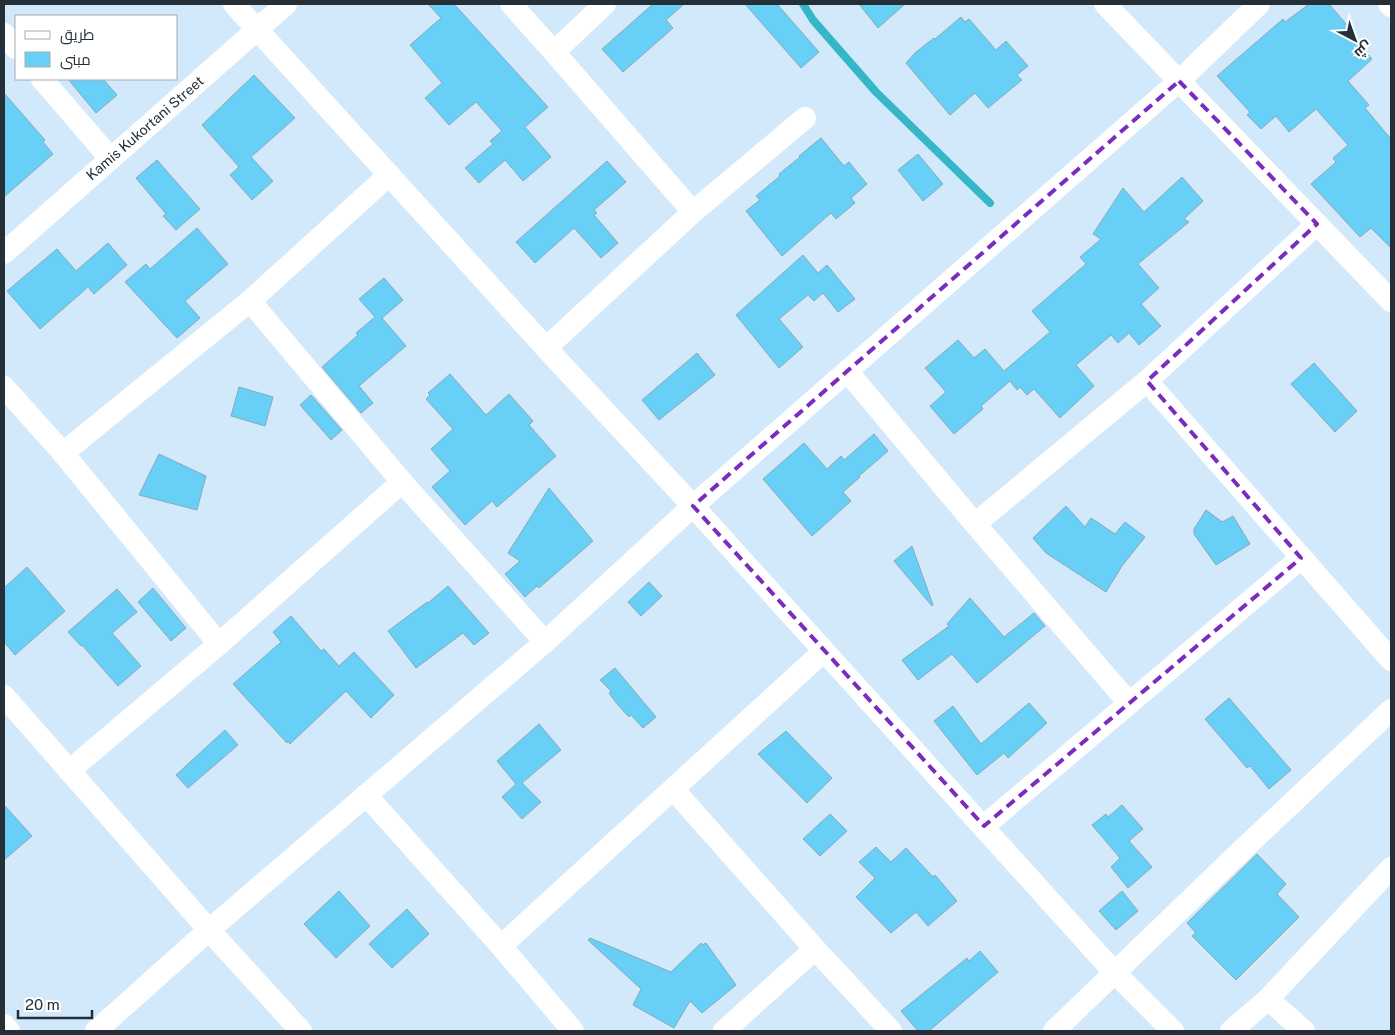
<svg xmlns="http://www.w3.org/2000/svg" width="1395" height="1035" font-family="'Public Sans',Cairo,sans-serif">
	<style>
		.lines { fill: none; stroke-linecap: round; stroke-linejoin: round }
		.stream { stroke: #36b7c7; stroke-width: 8 }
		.building { fill: #68cff6; stroke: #87aab8 }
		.minor { stroke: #fff; stroke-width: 22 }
		.marked { fill: none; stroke: #7b2cbf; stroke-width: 4; stroke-dasharray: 10 6; stroke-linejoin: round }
		.labels { text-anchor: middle; stroke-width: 4; stroke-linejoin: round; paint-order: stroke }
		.street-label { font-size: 14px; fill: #242f38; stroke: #fff }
	</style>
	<rect width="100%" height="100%" fill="#d2e9fb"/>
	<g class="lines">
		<path class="stream" d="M 803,4 L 813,20 L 876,92 L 990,203"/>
	</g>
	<g class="building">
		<path d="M 428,4 L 454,4 L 548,107 L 525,127 L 551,157 L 523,181 L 505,160 L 479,183 L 465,168 L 493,144 L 490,141 L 502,131 L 476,102 L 449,125 L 425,98 L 442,83 L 410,45 L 441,18 Z"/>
		<path d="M 653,4 L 684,4 L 666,20 L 673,28 L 623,72 L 602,49 Z"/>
		<path d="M 745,4 L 777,4 L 819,52 L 801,68 Z"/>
		<path d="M 859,4 L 905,4 L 878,28 Z"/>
		<path d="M 1309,4 L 1329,4 L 1352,31 L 1350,33 L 1372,59 L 1348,81 L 1369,105 L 1365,108 L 1391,139 L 1391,248 L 1371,228 L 1360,237 L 1311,184 L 1336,162 L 1333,158 L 1348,145 L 1316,109 L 1289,132 L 1276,116 L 1261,129 L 1247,115 L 1250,112 L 1217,76 L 1283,19 L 1285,22 Z"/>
		<path d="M 961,17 L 965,22 L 969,19 L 996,50 L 1006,41 L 1028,66 L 1017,75 L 1022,80 L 988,108 L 975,93 L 950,115 L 906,63 L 916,52 L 934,38 L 935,39 Z"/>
		<path d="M 254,75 L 295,118 L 251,157 L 273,181 L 252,200 L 230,175 L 239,167 L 202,125 Z"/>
		<path d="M 68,79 L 103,79 L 117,95 L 96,113 Z"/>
		<path d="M 4,93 L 45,140 L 43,142 L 53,154 L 4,197 Z"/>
		<path d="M 821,138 L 844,166 L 849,162 L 867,184 L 851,198 L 855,203 L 836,219 L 831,213 L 782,256 L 746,211 L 760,200 L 756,196 L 780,176 L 779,174 L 800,157 L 799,156 Z"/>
		<path d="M 918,154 L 943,184 L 923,201 L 898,170 Z"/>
		<path d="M 157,160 L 200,209 L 176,230 L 163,216 L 166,214 L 136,178 Z"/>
		<path d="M 607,161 L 626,182 L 594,210 L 597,213 L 594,215 L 618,243 L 601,258 L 574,228 L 535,263 L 516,242 Z"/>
		<path d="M 1182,177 L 1203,201 L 1184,219 L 1189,222 L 1138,264 L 1159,288 L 1141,304 L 1161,326 L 1139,345 L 1129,333 L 1118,343 L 1111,335 L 1076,365 L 1094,386 L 1060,418 L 1034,389 L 1027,395 L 1020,387 L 1017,390 L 1010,381 L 981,406 L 983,409 L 954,434 L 930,406 L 946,392 L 925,368 L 958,340 L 974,358 L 985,349 L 1004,371 L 1050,332 L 1032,311 L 1086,264 L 1080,257 L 1101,239 L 1093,234 L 1123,188 L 1144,212 Z"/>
		<path d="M 197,228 L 228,264 L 185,301 L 200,318 L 177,338 L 125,282 L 146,264 L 150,269 Z"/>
		<path d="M 108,243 L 127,265 L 94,294 L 88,287 L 40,329 L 7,291 L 57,249 L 76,271 Z"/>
		<path d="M 803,255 L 818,273 L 827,265 L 855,299 L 838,312 L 823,293 L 814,301 L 808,295 L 779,319 L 803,347 L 779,368 L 736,315 Z"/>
		<path d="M 384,278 L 403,300 L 382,318 L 406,346 L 359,386 L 373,403 L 361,413 L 322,367 L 358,335 L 356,333 L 375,317 L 359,299 Z"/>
		<path d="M 697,353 L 715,375 L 659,420 L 642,400 Z"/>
		<path d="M 1314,363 L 1357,411 L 1335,432 L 1291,384 Z"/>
		<path d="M 450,374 L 486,415 L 509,394 L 533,421 L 529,425 L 556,456 L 497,507 L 492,501 L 465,525 L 432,487 L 450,471 L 431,449 L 453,429 L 426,399 L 430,395 L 428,393 Z"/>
		<path d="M 239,387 L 273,397 L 265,426 L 231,416 Z"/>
		<path d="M 311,395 L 342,430 L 331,440 L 300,405 Z"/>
		<path d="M 874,434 L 888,451 L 859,476 L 860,477 L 843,492 L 851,501 L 812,536 L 763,479 L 804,443 L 827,469 L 841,456 L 844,460 Z"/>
		<path d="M 159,454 L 206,476 L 197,510 L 139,495 Z"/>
		<path d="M 549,488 L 593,541 L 539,588 L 537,586 L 525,597 L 505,574 L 520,561 L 508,553 Z"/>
		<path d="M 1066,506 L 1085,527 L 1091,518 L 1115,534 L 1125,522 L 1145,537 L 1122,566 L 1106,592 L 1046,553 L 1033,538 Z"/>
		<path d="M 1206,510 L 1222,522 L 1233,516 L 1250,544 L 1216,565 L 1194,534 L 1194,529 Z"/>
		<path d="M 912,546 L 933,605 L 932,606 L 894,561 Z"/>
		<path d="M 27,567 L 65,611 L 15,655 L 4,642 L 4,588 Z"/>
		<path d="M 649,582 L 662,596 L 641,616 L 628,602 Z"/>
		<path d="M 448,586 L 489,633 L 474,645 L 463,633 L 416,668 L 388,631 L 427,602 L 428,603 Z"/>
		<path d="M 153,588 L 186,628 L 171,641 L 138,602 Z"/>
		<path d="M 117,589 L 137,612 L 112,633 L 141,666 L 118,686 L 82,645 L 81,646 L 68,632 Z"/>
		<path d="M 970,598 L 1004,637 L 1034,613 L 1045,626 L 977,683 L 952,654 L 918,680 L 902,660 L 949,626 L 947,624 Z"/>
		<path d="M 291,616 L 321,651 L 324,649 L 339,666 L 354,652 L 394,695 L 371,718 L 346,691 L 290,744 L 288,741 L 287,743 L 233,684 L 281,642 L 273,632 Z"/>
		<path d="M 615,668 L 656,717 L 643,728 L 631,715 L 629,717 L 617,704 L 609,693 L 611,691 L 600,680 Z"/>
		<path d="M 1229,698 L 1291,770 L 1269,789 L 1250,766 L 1247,768 L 1205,719 Z"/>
		<path d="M 1029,703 L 1047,723 L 1008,758 L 1004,753 L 977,775 L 934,721 L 953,706 L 981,744 Z"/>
		<path d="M 539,724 L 561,750 L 522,783 L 541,802 L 522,819 L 502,797 L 516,784 L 497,761 Z"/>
		<path d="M 225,730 L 238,745 L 188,788 L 176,775 Z"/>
		<path d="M 786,731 L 832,778 L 807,803 L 758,754 Z"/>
		<path d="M 4,805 L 32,836 L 4,860 Z"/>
		<path d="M 1122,805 L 1143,829 L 1129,841 L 1152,867 L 1128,888 L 1111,867 L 1120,858 L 1092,825 L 1106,814 L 1108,817 Z"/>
		<path d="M 830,814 L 847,831 L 820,856 L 803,839 Z"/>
		<path d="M 876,847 L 891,862 L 906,848 L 933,877 L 935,875 L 957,901 L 928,926 L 916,912 L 891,933 L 856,897 L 875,878 L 859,862 Z"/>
		<path d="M 1257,854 L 1286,884 L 1277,894 L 1299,917 L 1236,980 L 1192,936 L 1196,933 L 1187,923 Z"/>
		<path d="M 339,891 L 370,926 L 336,958 L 304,924 Z"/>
		<path d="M 1122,891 L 1138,911 L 1116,930 L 1099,911 Z"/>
		<path d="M 407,909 L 429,934 L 392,968 L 369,944 Z"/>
		<path d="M 590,938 L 671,972 L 701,943 L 702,945 L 706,943 L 736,985 L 702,1013 L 690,1001 L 674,1028 L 633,1005 L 641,989 L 588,940 Z"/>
		<path d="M 980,951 L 998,972 L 929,1031 L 918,1031 L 901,1011 L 967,958 L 969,961 Z"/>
	</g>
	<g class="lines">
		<g class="minor">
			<path d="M 234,4 L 546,348 L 693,506 L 1115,973 L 1173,1031"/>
			<path d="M 511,4 L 554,52 L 605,4"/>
			<path d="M 1105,4 L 1179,81 L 1259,4"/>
			<path d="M 1389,4 L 1391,6"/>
			<path d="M 4,34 L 16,48"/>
			<path d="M 42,79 L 110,158"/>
			<path d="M 693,212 L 805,118"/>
			<path d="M 4,253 L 286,4"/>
			<path d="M 250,301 L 402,482 L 545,642"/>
			<path d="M 546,348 L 693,212 L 554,52"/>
			<path d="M 847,371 L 975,524 L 1129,703"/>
			<path d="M 1147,381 L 1391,660"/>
			<path d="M 4,387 L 63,453 L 219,644"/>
			<path d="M 63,453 L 250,301 L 389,175"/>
			<path d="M 975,524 L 1147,381 L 1317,224"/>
			<path d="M 4,696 L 209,930 L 96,1031"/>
			<path d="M 69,771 L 219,644 L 402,482"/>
			<path d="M 674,790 L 815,949 L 891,1031"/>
			<path d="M 366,795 L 501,946 L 573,1031"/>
			<path d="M 984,826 L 1301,558"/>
			<path d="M 501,946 L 823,652"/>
			<path d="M 4,1025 L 9,1031"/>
			<path d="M 301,1031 L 209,930 L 545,642 L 693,506 L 1179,81 L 1391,301"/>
			<path d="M 724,1031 L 815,949"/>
			<path d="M 1054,1031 L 1240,852 L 1391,710"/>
			<path d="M 1231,1031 L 1268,999"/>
			<path d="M 1304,1031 L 1268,999 L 1391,868"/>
		</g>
	</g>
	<path class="marked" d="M 1179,81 L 1317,224 L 1147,381 L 1301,558 L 984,826 L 693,506 Z"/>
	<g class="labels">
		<g class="street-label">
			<text transform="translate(145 128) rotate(-41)" y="5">Kamis Kukortani Street</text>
		</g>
	</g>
	<rect width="1395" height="1035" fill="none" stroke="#242f38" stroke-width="10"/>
	<rect x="15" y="15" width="162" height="65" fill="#ffffff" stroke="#a7acaf"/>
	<rect x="25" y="31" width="25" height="8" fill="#ffffff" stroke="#a7acaf"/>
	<text x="60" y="40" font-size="15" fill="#242f38">طريق</text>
	<rect x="25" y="52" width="25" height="15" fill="#68cff6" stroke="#a7acaf"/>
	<text x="60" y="65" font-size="15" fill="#242f38">مبنى</text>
	<g transform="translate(1355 40) rotate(139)" stroke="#ffffff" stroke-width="4" paint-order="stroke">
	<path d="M0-4L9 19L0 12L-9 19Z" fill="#242f38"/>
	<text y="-8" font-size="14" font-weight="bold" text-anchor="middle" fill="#242f38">ش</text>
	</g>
	<path d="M18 1010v8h74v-8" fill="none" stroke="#242f38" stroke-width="2.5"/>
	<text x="25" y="1010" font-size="15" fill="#242f38" stroke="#ffffff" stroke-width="4" paint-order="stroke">20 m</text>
</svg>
